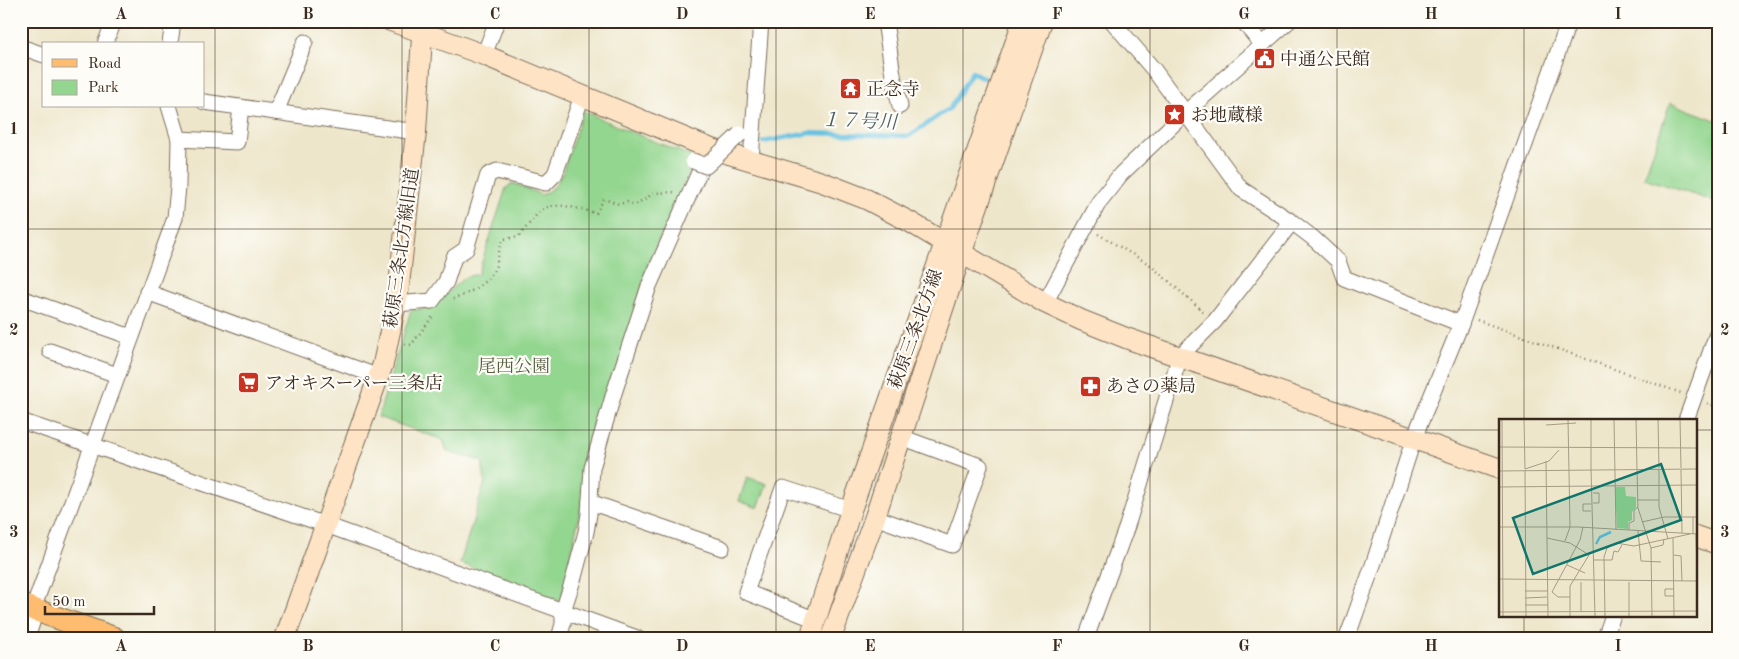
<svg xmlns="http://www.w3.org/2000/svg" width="1739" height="659" font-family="'Old Standard TT','Noto Serif JP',serif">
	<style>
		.green { fill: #93d68f; stroke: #678056 }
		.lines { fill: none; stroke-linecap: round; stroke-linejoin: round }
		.stream { stroke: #62c0e0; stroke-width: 4.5 }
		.street-casing { stroke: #7a6c5a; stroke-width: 17 }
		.secondary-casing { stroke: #7a6c5a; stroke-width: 22 }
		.primary-casing { stroke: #7a6c5a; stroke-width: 24 }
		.path { stroke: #7a6c5a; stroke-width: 2.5; stroke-dasharray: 1 4; stroke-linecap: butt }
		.street { stroke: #fff; stroke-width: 15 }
		.secondary { stroke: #fee4c5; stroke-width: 20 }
		.primary { stroke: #fdbc6f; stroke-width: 22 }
		.street-bridge-casing { stroke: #7a6c5a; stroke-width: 17; stroke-linecap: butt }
		.street-bridge { stroke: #fff; stroke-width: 15 }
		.grid { fill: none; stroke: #3b2a1e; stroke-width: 1; stroke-opacity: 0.55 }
		.labels { text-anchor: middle; stroke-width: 4.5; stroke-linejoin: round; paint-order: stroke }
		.poi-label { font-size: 18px; fill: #3b2a1e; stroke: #fdfcf7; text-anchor: start }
		.street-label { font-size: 18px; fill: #3b2a1e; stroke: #fdfcf7 }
		.park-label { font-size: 18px; fill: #555e40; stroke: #fdfcf7 }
		.water-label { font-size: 19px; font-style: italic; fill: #495e62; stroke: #fdfcf7 }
		.inset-river { fill: none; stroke: #62c0e0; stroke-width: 2.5 }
		.inset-road { fill: none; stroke: #a69b85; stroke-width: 1 }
		.view { fill: #0f766e; fill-opacity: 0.15; stroke: #0f766e; stroke-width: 2.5 }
		.inset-edge { fill: none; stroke: #3b2a1e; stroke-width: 2.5 }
		.neatline { fill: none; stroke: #3b2a1e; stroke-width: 2 }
		.grid-label { font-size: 16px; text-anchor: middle; font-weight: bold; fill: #3b2a1e }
	</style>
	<rect width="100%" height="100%" fill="#fdfcf7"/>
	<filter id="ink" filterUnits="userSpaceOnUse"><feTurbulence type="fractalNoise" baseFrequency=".02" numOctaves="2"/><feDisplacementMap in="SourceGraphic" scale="10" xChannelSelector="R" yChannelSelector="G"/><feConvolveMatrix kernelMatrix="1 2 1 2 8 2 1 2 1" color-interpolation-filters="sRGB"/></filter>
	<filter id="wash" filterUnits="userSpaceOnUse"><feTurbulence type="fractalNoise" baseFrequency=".0096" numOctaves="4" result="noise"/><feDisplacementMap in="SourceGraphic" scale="20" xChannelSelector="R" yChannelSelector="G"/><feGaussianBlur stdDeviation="1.12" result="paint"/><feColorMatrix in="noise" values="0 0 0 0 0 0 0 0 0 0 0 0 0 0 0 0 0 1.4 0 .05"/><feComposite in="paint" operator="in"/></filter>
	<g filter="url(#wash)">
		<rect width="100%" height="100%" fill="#eee6ca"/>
		<g class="green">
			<path d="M 1670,103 L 1718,121 L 1718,203 L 1644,178 Z"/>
			<path d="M 583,111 L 624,129 L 696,158 L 649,262 L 585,487 L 561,602 L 460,563 L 485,482 L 482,461 L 447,452 L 443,440 L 378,417 L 411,310 L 430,308 L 465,277 L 478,274 L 506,188 L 513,183 L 542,195 L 554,187 L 562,174 Z"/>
			<path d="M 747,477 L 767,484 L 758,508 L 739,501 Z"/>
		</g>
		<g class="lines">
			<path class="stream" d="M 763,142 L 809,133 L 909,136 L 950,108 L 972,72 L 984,78"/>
		</g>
	</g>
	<g filter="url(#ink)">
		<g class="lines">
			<defs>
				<g id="street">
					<path d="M 885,21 L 893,75 L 900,106"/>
					<path d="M 1112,21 L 1154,70 L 1241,189 L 1292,222 L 1313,238 L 1338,261 L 1344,278 L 1461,324"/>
					<path d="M 1243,21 L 1262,45"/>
					<path d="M 105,44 L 114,21"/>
					<path d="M 170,44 L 173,21"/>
					<path d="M 21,47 L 44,55"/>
					<path d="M 484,55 L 497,21"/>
					<path d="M 204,102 L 416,132"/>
					<path d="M 276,112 L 305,42"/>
					<path d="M 179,139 L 237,142 L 241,107"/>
					<path d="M 751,160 L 761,21"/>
					<path d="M 147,292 L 379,377"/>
					<path d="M 24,299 L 131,337"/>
					<path d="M 1045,303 L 1099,202 L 1121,174 L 1185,113 L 1289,21"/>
					<path d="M 396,304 L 432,301 L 446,282 L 454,257 L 466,249 L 488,175 L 497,171 L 546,183 L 555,174 L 582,96"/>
					<path d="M 50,351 L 117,375"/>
					<path d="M 1686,420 L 1718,331"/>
					<path d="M 21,421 L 326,525 L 637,638"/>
					<path d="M 590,502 L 722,548"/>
					<path d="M 875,517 L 952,545 L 980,466 L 901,437"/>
					<path d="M 33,609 L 175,218 L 178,187 L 179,139 L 169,106"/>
					<path d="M 816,620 L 746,592 L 783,488 L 851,510"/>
					<path d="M 27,638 L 32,623"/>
					<path d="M 559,638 L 563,624 L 563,611 L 574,577 L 586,532 L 589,514 L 592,468 L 614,393 L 649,286 L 708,152"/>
					<path d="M 1086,638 L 1127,526 L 1180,356 L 1215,321 L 1292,222"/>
					<path d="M 1347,638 L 1374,562 L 1414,438 L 1461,324 L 1569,21"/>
					<path d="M 1605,638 L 1613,615"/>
				</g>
				<g id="secondary">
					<path d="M 391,21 L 484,55 L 709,148 L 822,182 L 866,199 L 910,222 L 1045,303 L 1081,320 L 1126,338 L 1500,469"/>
					<path d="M 1695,536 L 1718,544"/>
					<path d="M 285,638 L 383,364 L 398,294 L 416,132 L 423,21"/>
					<path d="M 810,638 L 851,510 L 1023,21"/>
					<path d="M 831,638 L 875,517 L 958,263 L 1042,21"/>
				</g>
				<path id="primary" d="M 21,605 L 114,638"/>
			</defs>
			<use href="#street" class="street-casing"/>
			<use href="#secondary" class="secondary-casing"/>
			<use href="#primary" class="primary-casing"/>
			<g class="path">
				<path d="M 1075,21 L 1076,21"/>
				<path d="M 1098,234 L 1149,264 L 1204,312"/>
				<path d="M 453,299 C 469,294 493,281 497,262 C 499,254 499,247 504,239 L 518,237 C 526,229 533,217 542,210 C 553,200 583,210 596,213 L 604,199 L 619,204 L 627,202 L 635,205 L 654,193 L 676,192"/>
				<path d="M 1477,320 L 1681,393"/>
				<path d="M 405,344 L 411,345 L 434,315"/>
				<path d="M 1707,403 L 1718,407"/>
				<path d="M 131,632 L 148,638"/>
			</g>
			<use href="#street" class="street"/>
			<use href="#secondary" class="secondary"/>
			<use href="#primary" class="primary"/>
			<defs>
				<path id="street-bridge" d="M 693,161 L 706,166 L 740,134"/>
			</defs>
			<use href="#street-bridge" class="street-bridge-casing"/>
			<use href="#street-bridge" class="street-bridge"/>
		</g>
	</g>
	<path class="grid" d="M 215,21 L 215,638M 402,21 L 402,638M 589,21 L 589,638M 776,21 L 776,638M 963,21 L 963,638M 1150,21 L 1150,638M 1337,21 L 1337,638M 1524,21 L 1524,420M 21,229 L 1718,229M 21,430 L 1500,430M 1695,430 L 1718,430M 1524,615 L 1524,638"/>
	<defs>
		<symbol id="civic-square" viewBox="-11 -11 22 22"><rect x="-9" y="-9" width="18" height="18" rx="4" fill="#c8321e" stroke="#fdfcf7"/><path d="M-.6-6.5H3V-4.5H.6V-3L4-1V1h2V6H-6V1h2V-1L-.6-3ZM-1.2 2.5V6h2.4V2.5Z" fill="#fff"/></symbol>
		<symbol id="temple-square" viewBox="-11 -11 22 22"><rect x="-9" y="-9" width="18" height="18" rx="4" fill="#c8321e" stroke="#fdfcf7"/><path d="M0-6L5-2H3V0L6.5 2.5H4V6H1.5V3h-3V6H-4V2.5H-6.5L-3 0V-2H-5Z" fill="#fff"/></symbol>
		<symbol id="sight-square" viewBox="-11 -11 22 22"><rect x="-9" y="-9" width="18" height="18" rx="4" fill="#c8321e" stroke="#fdfcf7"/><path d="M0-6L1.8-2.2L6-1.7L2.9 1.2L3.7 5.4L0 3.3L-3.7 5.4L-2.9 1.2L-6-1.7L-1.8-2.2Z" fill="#fff"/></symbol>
		<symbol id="supermarket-square" viewBox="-11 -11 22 22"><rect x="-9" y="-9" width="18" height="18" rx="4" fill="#c8321e" stroke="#fdfcf7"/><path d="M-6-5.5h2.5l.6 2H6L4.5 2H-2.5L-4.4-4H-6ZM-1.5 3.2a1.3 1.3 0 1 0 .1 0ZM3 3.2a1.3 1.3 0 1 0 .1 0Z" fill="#fff"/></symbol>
		<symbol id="pharmacy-square" viewBox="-11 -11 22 22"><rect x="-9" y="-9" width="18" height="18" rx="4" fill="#c8321e" stroke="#fdfcf7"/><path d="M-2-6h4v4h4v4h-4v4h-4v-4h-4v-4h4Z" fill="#fff"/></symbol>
	</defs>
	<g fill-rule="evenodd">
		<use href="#civic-square" x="1252" y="46" width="25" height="25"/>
		<use href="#temple-square" x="838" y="76" width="25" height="25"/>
		<use href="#sight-square" x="1162" y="102" width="25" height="25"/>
		<use href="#supermarket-square" x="236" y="370" width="25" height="25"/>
		<use href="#pharmacy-square" x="1078" y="374" width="25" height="25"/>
	</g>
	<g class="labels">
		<g class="poi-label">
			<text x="1280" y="65">中通公民館</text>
			<text x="866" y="95">正念寺</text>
			<text x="1191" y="121">お地蔵様</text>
			<text x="265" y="389">アオキスーパー三条店</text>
			<text x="1106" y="392">あさの薬局</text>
		</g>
		<g class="street-label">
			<text transform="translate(401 248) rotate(-82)" y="6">萩原三条北方線旧道</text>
			<text transform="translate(915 329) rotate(-70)" y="6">萩原三条北方線</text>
		</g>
		<g class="park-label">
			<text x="514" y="372">尾西公園</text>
		</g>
		<g class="water-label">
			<text transform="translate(859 120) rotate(2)" y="7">１７号川</text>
		</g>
	</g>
	<g transform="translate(1499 419)">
		<rect width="198" height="198" fill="#eee6ca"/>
		<path d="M 116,68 L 126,68 L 127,77 L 137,78 L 137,88 L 133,93 L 133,101 L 129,103 L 129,110 L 118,109 Z" fill="#93d68f"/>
		<path class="inset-river" d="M 97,125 L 101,118 L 112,113"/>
		<path class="inset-road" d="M 3,0 L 4,197M 25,0 L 26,50 L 50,42 L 60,31M 92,0 L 92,50M 115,0 L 117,111M 137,0 L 138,51M 159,0 L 160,49M 181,0 L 182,49M 47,6 L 77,4M 0,28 L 198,29M 47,42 L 49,197M 92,50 L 96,197M 26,51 L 27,197M 138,51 L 139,89 L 152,129 L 153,197M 160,51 L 160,88 L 169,120M 182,51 L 183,114M 0,52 L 198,50M 0,68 L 198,66M 94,74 L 100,74 L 100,84 L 94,84M 138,81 L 160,81M 92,85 L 84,85 L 84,92 L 92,92M 194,98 L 194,115M 143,103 L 165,98 L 198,98M 0,108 L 80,108 L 198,115M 130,111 L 130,104 L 135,102 L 135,91 L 139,88M 139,112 L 142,142 L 162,143M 197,115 L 198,156M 48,119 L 71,124 L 90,136M 174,119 L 175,197M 66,122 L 71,108 L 69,0M 152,129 L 164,126 L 165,120M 175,136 L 182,137 L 183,162M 95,141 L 113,141 L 115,132 L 119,133 L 123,126M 68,146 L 86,154M 0,160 L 198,162M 82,163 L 82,192M 130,163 L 130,197M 175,170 L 166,170 L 166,177 L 175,177M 26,172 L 48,172M 53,173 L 81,121 L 84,108M 53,173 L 59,178 L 71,178M 26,179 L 48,178M 26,186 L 49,186M 0,193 L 198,192M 71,197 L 71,167 L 90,136M 106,197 L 105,138 L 108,129 L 117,124 L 135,127 L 191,115"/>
		<path class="view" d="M 162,45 L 182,101 L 34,155 L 14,99 Z"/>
		<rect width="198" height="198" class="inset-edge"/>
	</g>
	<rect width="1739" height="659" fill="none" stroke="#fdfcf7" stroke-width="55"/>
	<rect x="42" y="42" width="162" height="65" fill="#fdfcf7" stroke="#afa8a0"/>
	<rect x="52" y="59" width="25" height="8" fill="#fdbc6f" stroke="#afa8a0"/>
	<text x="88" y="68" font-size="15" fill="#3b2a1e">Road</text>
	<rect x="52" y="80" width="25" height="15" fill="#93d68f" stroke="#afa8a0"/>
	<text x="88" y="92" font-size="15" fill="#3b2a1e">Park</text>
	<path d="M45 606v8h109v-8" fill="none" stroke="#3b2a1e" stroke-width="2.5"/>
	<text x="52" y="606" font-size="15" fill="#3b2a1e" stroke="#fdfcf7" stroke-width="4" paint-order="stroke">50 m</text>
	<rect x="28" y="28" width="1684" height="604" class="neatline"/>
	<g class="grid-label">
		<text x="121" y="19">A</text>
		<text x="308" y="19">B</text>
		<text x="495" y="19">C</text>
		<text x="682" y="19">D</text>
		<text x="870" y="19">E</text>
		<text x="1057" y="19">F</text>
		<text x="1244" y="19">G</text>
		<text x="1431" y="19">H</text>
		<text x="1618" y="19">I</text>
		<text x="14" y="134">1</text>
		<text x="1725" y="134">1</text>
		<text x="14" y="335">2</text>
		<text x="1725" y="335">2</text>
		<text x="14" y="537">3</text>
		<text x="1725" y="537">3</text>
		<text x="121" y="651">A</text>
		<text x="308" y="651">B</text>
		<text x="495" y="651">C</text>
		<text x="682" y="651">D</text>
		<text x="870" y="651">E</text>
		<text x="1057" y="651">F</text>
		<text x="1244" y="651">G</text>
		<text x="1431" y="651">H</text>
		<text x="1618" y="651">I</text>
	</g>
</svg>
